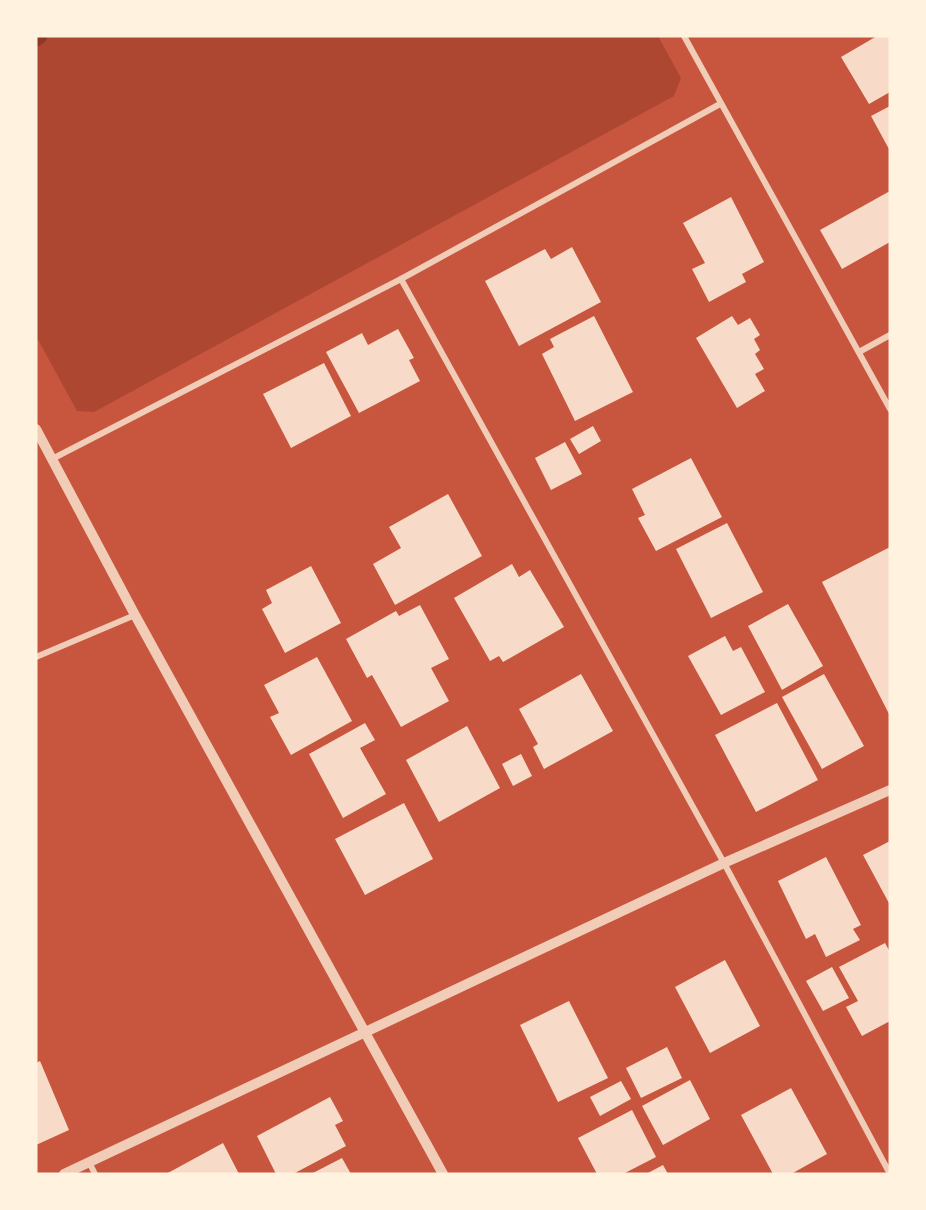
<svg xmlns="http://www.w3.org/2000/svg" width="926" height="1210" font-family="'Golos Text',sans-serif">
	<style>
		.green { fill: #ae4732 }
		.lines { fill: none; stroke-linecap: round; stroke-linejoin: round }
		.stream { stroke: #8f3625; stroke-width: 15 }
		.building { fill: #f7dbc8 }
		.minor { stroke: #f1ccb7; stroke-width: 6 }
		.tertiary { stroke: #f1ccb7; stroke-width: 10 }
	</style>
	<rect width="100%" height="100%" fill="#c8553d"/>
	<path class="green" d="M 36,36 L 658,36 L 681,78 L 674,96 L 94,412 L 77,411 L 36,336 Z"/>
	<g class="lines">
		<path class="stream" d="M 36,39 L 40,36"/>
	</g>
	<g class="building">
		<path d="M 877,36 L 890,36 L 890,92 L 869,104 L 841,57 Z"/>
		<path d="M 890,106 L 890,151 L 871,116 Z"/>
		<path d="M 890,191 L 890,242 L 842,269 L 820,230 Z"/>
		<path d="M 731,197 L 764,262 L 742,274 L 746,282 L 709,302 L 692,269 L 705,263 L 683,223 Z"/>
		<path d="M 572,247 L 601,302 L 519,346 L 485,281 L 545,249 L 551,259 Z"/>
		<path d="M 594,316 L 633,392 L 575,421 L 542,354 L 554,347 L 550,339 Z"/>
		<path d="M 732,316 L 738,325 L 750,318 L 760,335 L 754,339 L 760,350 L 755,354 L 764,369 L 755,374 L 765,391 L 737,408 L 696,338 Z"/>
		<path d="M 398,329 L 414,358 L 409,360 L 420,381 L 359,413 L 326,352 L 362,333 L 368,345 Z"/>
		<path d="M 324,363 L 351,416 L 291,448 L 263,394 Z"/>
		<path d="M 593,426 L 601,441 L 579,454 L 570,439 Z"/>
		<path d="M 565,442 L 582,474 L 551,490 L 535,458 Z"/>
		<path d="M 691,458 L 722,517 L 656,551 L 638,518 L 645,515 L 632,489 Z"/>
		<path d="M 448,494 L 482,556 L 395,605 L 373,564 L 401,548 L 389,527 Z"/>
		<path d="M 727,523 L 763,592 L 711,618 L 676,549 Z"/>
		<path d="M 890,547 L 890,716 L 822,582 Z"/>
		<path d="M 512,564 L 519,577 L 530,570 L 564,627 L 503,662 L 499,656 L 490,661 L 454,598 Z"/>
		<path d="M 311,566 L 341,623 L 285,653 L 262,609 L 272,603 L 266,590 Z"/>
		<path d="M 788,604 L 823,666 L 782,690 L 748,626 Z"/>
		<path d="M 420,605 L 449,659 L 431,668 L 449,701 L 401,727 L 372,675 L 367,678 L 346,639 L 396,611 L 399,616 Z"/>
		<path d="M 725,636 L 733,651 L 741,647 L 765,692 L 721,715 L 688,656 Z"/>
		<path d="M 317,657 L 352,721 L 291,755 L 270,717 L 279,713 L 264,685 Z"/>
		<path d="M 581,674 L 613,731 L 544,769 L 533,747 L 538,744 L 519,709 Z"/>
		<path d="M 824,674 L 864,746 L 822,769 L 782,697 Z"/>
		<path d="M 777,703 L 818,780 L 756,812 L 715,735 Z"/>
		<path d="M 365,723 L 375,740 L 360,748 L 386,794 L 343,818 L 309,754 Z"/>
		<path d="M 467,726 L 500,788 L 439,822 L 406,760 Z"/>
		<path d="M 521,754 L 532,776 L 513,786 L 502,764 Z"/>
		<path d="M 404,803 L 433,859 L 365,895 L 335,839 Z"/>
		<path d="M 890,841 L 890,905 L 863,855 Z"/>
		<path d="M 826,857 L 861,925 L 853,929 L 860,940 L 826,957 L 815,934 L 806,939 L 778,881 Z"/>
		<path d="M 885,943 L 890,952 L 890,1021 L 862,1036 L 846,1007 L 858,1001 L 839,967 Z"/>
		<path d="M 725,960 L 760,1026 L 710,1053 L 675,987 Z"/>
		<path d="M 832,967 L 849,998 L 823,1011 L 806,981 Z"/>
		<path d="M 569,1001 L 608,1078 L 558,1102 L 520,1025 Z"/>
		<path d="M 667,1047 L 682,1078 L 641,1098 L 626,1068 Z"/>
		<path d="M 40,1061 L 69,1130 L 36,1145 L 36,1063 Z"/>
		<path d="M 690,1080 L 710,1119 L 663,1145 L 642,1106 Z"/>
		<path d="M 621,1081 L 631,1099 L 600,1116 L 590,1097 Z"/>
		<path d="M 791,1088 L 827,1154 L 791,1174 L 773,1174 L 741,1115 Z"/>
		<path d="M 330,1097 L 343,1121 L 335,1125 L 346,1146 L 293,1174 L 276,1174 L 257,1136 Z"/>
		<path d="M 632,1110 L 656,1157 L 623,1174 L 597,1174 L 578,1138 Z"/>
		<path d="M 223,1143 L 239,1174 L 166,1174 Z"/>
		<path d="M 342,1158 L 351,1174 L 311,1174 Z"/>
		<path d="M 663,1165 L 668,1174 L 646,1174 Z"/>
	</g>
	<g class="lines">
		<g class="minor">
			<path d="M 684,36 L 890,409"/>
			<path d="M 401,279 L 724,863 L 890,1174"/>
			<path d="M 859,352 L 890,335"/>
			<path d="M 52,459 L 401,279 L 720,104"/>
			<path d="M 36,657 L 135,615"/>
			<path d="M 89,1162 L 95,1174"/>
		</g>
		<g class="tertiary">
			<path d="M 36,429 L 135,615 L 443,1174"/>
			<path d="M 64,1174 L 724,863 L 890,790"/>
		</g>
	</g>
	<rect width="926" height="1210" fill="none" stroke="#fff3e0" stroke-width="75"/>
</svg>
